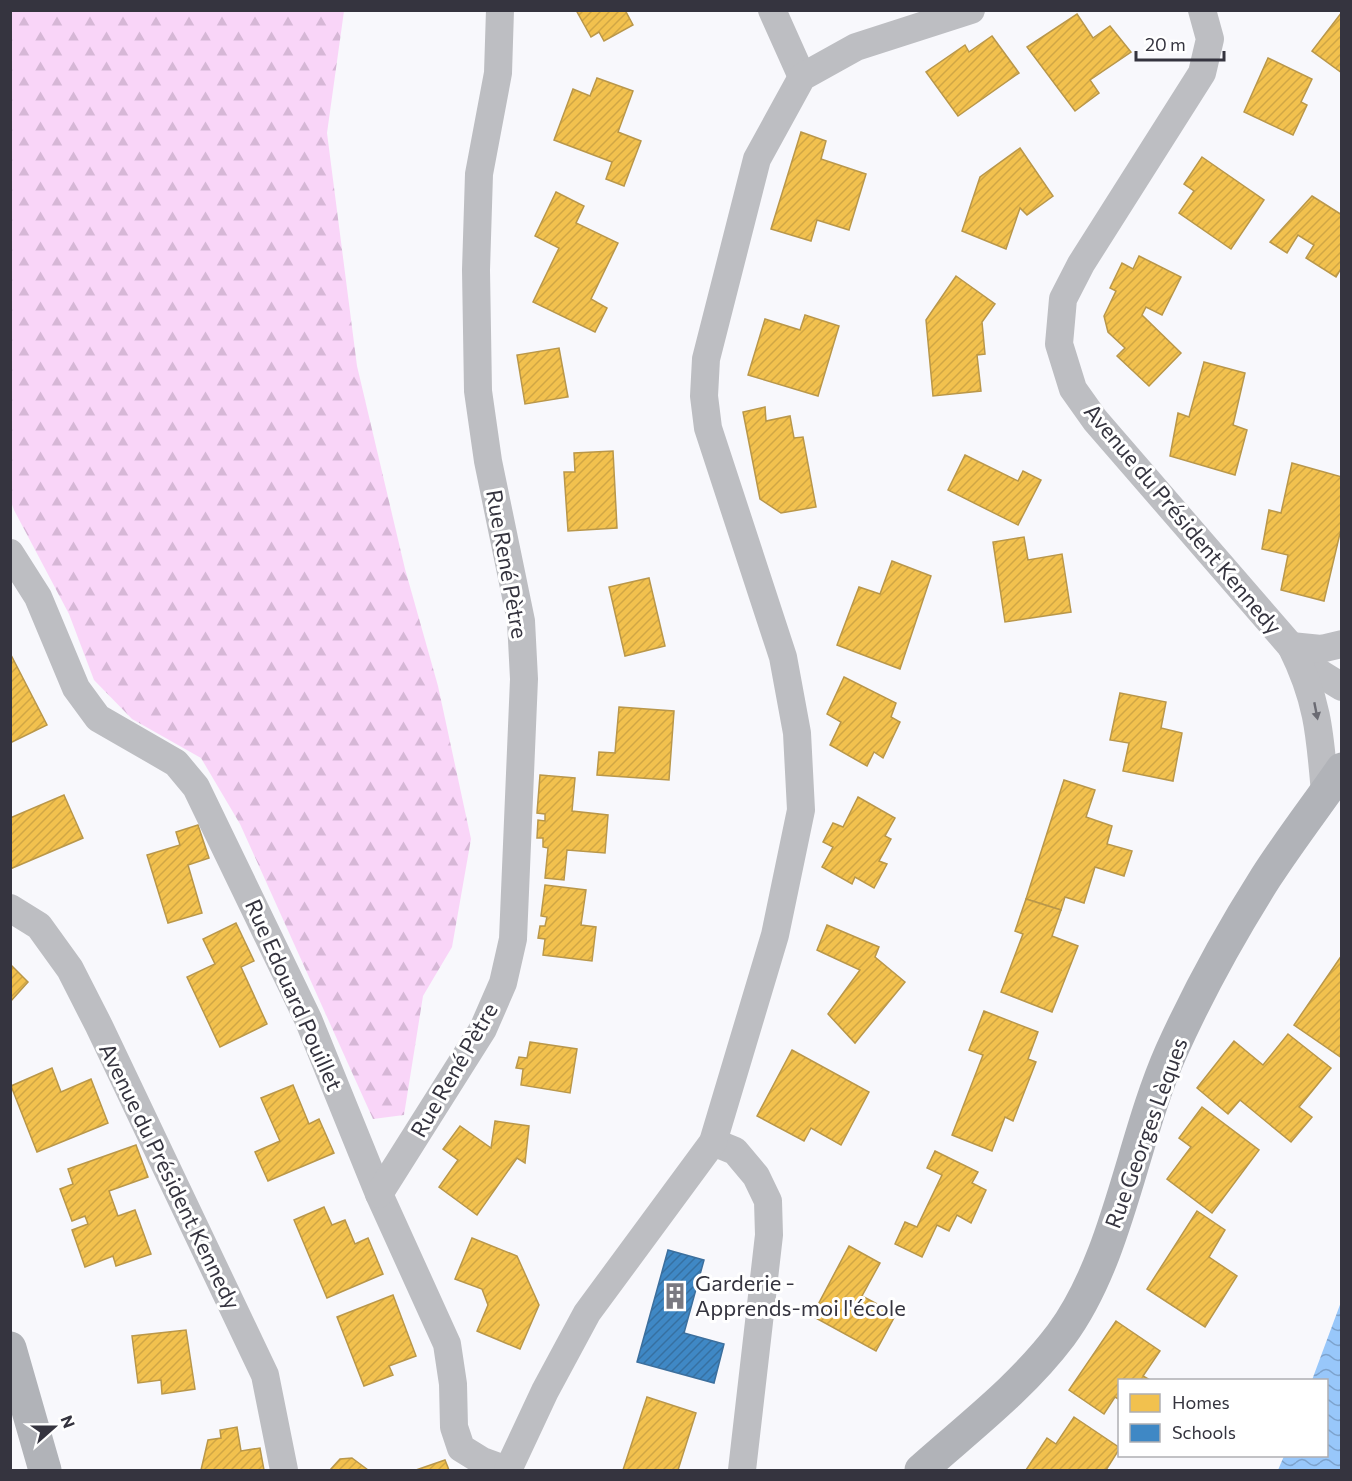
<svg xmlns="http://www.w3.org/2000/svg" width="1352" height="1481" font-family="Commissioner,sans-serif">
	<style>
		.forest { fill: url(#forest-firs) }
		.water { fill: url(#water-waves) }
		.homes { fill: url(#homes-hatch); stroke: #b9974a; stroke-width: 1.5 }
		.schools { fill: url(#schools-hatch); stroke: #3c6f9d; stroke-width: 1.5 }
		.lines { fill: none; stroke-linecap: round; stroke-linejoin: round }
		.minor { stroke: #bdbec2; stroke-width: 28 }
		.secondary { stroke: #b1b3b8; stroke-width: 33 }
		.oneway { fill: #6b6b73 }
		.labels { text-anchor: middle; stroke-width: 6; stroke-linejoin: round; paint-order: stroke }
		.street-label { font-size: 22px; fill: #35343f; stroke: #fff }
		.poi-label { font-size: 22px; fill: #35343f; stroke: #fff; text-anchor: start }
	</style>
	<defs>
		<pattern id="forest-firs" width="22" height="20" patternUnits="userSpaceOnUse" patternTransform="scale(1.5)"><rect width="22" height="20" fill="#f9d5f8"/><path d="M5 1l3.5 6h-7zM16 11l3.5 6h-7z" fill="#d6b7d6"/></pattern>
		<pattern id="water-waves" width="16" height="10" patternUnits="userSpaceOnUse" patternTransform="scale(1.5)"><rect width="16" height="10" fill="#98c7fa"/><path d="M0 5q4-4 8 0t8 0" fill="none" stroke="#7da2cc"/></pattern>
		<pattern id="homes-hatch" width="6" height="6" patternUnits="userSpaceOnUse" patternTransform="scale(1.5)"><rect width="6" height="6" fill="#f2c14e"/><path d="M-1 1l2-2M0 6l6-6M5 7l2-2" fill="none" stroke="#d0a645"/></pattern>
		<pattern id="schools-hatch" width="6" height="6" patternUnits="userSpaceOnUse" patternTransform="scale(1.5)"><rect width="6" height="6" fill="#3f88c5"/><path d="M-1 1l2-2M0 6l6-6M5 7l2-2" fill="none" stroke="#3670a1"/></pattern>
	</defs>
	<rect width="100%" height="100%" fill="#f8f8fc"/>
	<path class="forest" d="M 11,10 L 344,11 L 327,133 L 357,366 L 405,569 L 438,686 L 471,839 L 452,947 L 423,996 L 404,1115 L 373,1119 L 240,824 L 201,758 L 132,719 L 94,680 L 69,614 L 14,510 L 10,499 Z"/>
	<path class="water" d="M 1341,1302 L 1341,1470 L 1278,1470 L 1284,1456 L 1326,1456 L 1326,1380 L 1312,1380 Z"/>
	<g class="homes">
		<path d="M 576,10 L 625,10 L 633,25 L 604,41 L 599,32 L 591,37 Z"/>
		<path d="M 1342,12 L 1342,73 L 1312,51 Z"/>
		<path d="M 1077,14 L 1093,38 L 1110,26 L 1131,52 L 1090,80 L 1099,93 L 1075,111 L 1027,47 Z"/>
		<path d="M 992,36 L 1019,73 L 958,116 L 926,72 L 965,45 L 969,52 Z"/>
		<path d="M 1268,58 L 1312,79 L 1301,102 L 1307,105 L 1293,135 L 1244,112 Z"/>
		<path d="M 597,78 L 633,91 L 618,132 L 641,141 L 624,186 L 606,179 L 612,162 L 554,140 L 573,89 L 590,96 Z"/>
		<path d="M 801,132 L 826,141 L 821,159 L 866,174 L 849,230 L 817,220 L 811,241 L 771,229 Z"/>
		<path d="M 1020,148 L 1053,196 L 1027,215 L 1020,208 L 1006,249 L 962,231 L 980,177 Z"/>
		<path d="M 1202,157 L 1264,200 L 1231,249 L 1179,213 L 1194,191 L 1184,184 Z"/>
		<path d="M 556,192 L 584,206 L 576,223 L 618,243 L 591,299 L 607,308 L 595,332 L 533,302 L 559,248 L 535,236 Z"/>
		<path d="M 1312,196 L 1342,215 L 1342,267 L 1336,277 L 1306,258 L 1314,245 L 1298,235 L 1287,253 L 1270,242 Z"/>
		<path d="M 1139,256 L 1181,277 L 1162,315 L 1146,307 L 1142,315 L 1181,353 L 1149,386 L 1117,356 L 1125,348 L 1108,332 L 1104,316 L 1116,291 L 1110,288 L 1122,263 L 1133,269 Z"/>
		<path d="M 956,276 L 995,304 L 982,322 L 985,354 L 977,355 L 981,391 L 933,396 L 926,320 Z"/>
		<path d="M 805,315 L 839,326 L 818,396 L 748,375 L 765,319 L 800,330 Z"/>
		<path d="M 559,348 L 568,397 L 525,404 L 517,355 Z"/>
		<path d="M 1204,362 L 1245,373 L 1233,425 L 1247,430 L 1235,475 L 1170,456 L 1178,413 L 1189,417 Z"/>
		<path d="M 765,407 L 766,421 L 790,416 L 794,438 L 803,437 L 816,507 L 781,513 L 760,499 L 743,412 Z"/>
		<path d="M 613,451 L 617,528 L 568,531 L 564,472 L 575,472 L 574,453 Z"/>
		<path d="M 965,455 L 1018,481 L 1023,471 L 1041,480 L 1018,525 L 948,490 Z"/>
		<path d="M 1292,463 L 1342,477 L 1342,525 L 1324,601 L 1281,590 L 1288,555 L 1262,549 L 1269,510 L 1281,513 Z"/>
		<path d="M 1024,537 L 1028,560 L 1062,554 L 1071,612 L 1005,622 L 993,542 Z"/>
		<path d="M 892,561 L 931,576 L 900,669 L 837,645 L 859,587 L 880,594 Z"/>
		<path d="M 649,578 L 665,646 L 625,656 L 609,587 Z"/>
		<path d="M 10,653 L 47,725 L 10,743 Z"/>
		<path d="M 844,677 L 896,703 L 891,717 L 900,722 L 883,758 L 874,752 L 867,766 L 830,745 L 841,722 L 827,714 Z"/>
		<path d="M 1120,693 L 1166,702 L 1161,728 L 1182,733 L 1173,781 L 1123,771 L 1129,743 L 1110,740 Z"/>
		<path d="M 619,707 L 674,711 L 669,780 L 597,775 L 599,752 L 615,753 Z"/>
		<path d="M 540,775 L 575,778 L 572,811 L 608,815 L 605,853 L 567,850 L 564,880 L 545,878 L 548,848 L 543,847 L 543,838 L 537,838 L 538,820 L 545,821 L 545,814 L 537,813 Z"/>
		<path d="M 1064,780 L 1095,790 L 1086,817 L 1112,826 L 1107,844 L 1132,851 L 1124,876 L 1095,867 L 1084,903 L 1065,897 L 1061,910 L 1026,899 Z"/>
		<path d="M 64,795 L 83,838 L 10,869 L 10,818 Z"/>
		<path d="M 858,797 L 895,818 L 885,836 L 891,839 L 879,861 L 887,864 L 874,888 L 855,877 L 852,884 L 822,867 L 833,847 L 823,842 L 833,823 L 843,827 Z"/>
		<path d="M 198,825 L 209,858 L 188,865 L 202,913 L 168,923 L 147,855 L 180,845 L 176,832 Z"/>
		<path d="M 545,885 L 586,890 L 581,925 L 596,927 L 592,961 L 543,955 L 545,939 L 538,938 L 540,926 L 545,926 L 547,917 L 541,916 Z"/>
		<path d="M 1026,899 L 1061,910 L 1052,936 L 1078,946 L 1052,1012 L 1001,992 L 1023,934 L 1015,931 Z"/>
		<path d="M 236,923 L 254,961 L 241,967 L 267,1024 L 220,1047 L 187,977 L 215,964 L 203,939 Z"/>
		<path d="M 827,925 L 879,947 L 875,957 L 905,982 L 855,1043 L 828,1014 L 860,970 L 817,950 Z"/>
		<path d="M 1342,955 L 1342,1058 L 1294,1025 Z"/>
		<path d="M 10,964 L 28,982 L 10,1002 Z"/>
		<path d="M 984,1011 L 1038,1032 L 1028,1059 L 1036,1062 L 1013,1121 L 1005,1117 L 992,1151 L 952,1135 L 983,1055 L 969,1050 Z"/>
		<path d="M 1288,1034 L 1331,1068 L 1299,1107 L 1312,1117 L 1291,1142 L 1240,1100 L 1228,1114 L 1197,1088 L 1234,1041 L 1263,1065 Z"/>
		<path d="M 530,1042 L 577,1049 L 570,1093 L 521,1085 L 523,1069 L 516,1068 L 519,1057 L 527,1058 Z"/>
		<path d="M 792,1050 L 869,1092 L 841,1145 L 811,1128 L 804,1141 L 757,1116 Z"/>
		<path d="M 52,1068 L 61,1092 L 91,1079 L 108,1123 L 37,1152 L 11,1086 Z"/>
		<path d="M 293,1085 L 309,1124 L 319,1119 L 334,1153 L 268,1181 L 255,1152 L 280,1141 L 261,1098 Z"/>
		<path d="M 1202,1107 L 1259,1150 L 1212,1213 L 1167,1179 L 1191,1147 L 1179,1138 Z"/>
		<path d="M 495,1121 L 529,1126 L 525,1163 L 517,1158 L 477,1215 L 439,1187 L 458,1160 L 443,1149 L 460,1126 L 491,1148 Z"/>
		<path d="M 136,1145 L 148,1177 L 109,1191 L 118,1216 L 135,1210 L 151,1254 L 116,1266 L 113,1256 L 85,1267 L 72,1230 L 88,1224 L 85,1216 L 72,1221 L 60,1189 L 73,1184 L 68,1169 Z"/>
		<path d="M 935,1151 L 978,1172 L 972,1183 L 986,1190 L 971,1223 L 957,1215 L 949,1231 L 937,1225 L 922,1257 L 895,1244 L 905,1222 L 917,1227 L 942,1175 L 927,1168 Z"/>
		<path d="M 324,1207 L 332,1225 L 345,1220 L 355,1244 L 368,1238 L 383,1274 L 327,1298 L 294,1220 Z"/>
		<path d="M 1197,1211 L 1225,1230 L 1209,1257 L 1237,1276 L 1205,1327 L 1147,1289 Z"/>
		<path d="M 472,1238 L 517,1256 L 539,1305 L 520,1349 L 477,1331 L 488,1305 L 482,1289 L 455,1279 Z"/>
		<path d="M 849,1246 L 880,1263 L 862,1296 L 896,1314 L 876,1351 L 812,1316 Z"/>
		<path d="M 393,1295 L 416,1356 L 389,1366 L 393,1375 L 364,1386 L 337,1317 Z"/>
		<path d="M 1116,1321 L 1160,1351 L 1143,1376 L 1150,1380 L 1120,1380 L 1120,1400 L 1115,1397 L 1104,1414 L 1069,1390 Z"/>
		<path d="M 186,1330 L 195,1389 L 162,1394 L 161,1380 L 138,1383 L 132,1336 Z"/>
		<path d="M 647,1397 L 696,1413 L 678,1470 L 623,1470 Z"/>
		<path d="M 1074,1417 L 1120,1448 L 1106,1470 L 1026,1470 L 1047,1438 L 1056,1444 Z"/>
		<path d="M 237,1427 L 241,1451 L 260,1448 L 264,1470 L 201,1470 L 208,1440 L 221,1438 L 220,1430 Z"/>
		<path d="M 352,1458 L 368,1470 L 330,1470 L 340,1459 Z"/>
		<path d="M 445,1460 L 449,1470 L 416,1470 Z"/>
	</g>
	<path class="schools" d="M 668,1250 L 704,1260 L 684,1333 L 724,1344 L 714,1383 L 637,1362 Z"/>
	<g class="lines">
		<g class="minor">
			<path d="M 772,10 L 802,77"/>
			<path d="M 1202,10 L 1210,39 L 1202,73 L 1081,264 L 1063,299 L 1059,344 L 1073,389 L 1095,420 L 1308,666 L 1342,687"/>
			<path d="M 10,553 L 38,597 L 76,688 L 98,718 L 176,763 L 196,787 L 308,1019 L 379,1194 L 447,1344 L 453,1384 L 454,1427 L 461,1448 L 482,1461 L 507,1470"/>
			<path d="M 1325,793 C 1320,734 1318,700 1291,646 L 1321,649 L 1342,644"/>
			<path d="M 10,908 L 39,926 L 70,969 L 99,1026 L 265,1375 L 284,1470"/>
			<path d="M 713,1142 L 735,1151 L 756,1176 L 768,1201 L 769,1235 L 742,1470"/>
			<path d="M 379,1194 L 483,1029 L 503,983 L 513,939 L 524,679 L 521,621 L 488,461 L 478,391 L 476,270 L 479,174 L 498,73 L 500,10"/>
			<path d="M 508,1470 L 545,1391 L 587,1313 L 713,1142 L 775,935 L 801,810 L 797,733 L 783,657 L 708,428 L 704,396 L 706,359 L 757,159 L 802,77 L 856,47 L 971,10"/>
		</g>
		<g class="secondary">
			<path d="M 10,1348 L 45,1470"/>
			<path d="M 921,1470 C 968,1428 1022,1387 1061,1335 C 1118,1258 1132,1140 1171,1052 C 1198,992 1231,932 1266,877 C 1290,840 1317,805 1342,769"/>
		</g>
	</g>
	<defs><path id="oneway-solid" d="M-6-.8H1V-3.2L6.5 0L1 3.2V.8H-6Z" transform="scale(1.5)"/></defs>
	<use class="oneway" href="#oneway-solid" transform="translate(1316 711) rotate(79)"/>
	<defs>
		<symbol id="building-bare" viewBox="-9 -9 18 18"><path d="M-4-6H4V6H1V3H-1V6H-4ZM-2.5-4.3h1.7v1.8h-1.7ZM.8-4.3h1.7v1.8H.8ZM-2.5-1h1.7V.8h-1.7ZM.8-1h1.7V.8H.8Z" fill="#797981" stroke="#fff" stroke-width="2.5" paint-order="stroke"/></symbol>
	</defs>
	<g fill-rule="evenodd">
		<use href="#building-bare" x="656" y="1277" width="38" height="38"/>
	</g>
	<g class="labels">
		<g class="street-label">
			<text transform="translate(1183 519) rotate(50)" y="8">Avenue du Président Kennedy</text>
			<text transform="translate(507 564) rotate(80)" y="8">Rue René Pètre</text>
			<text transform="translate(294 995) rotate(66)" y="8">Rue Edouard Pouillet</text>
			<text transform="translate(454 1070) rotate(-60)" y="8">Rue René Pètre</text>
			<text transform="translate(1146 1133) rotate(-70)" y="8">Rue Georges Lèques</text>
			<text transform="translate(170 1176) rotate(64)" y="8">Avenue du Président Kennedy</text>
		</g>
		<g class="poi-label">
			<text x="695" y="1291">Garderie -<tspan x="695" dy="25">Apprends-moi l'école</tspan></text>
		</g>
	</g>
	<rect width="1352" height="1481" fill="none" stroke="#35343f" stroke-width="24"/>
	<rect x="1118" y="1379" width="210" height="78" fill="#ffffff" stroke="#aeaeb2" stroke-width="1.5"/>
	<rect x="1130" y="1394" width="30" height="18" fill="#f2c14e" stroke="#aeaeb2" stroke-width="1.5"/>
	<text x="1172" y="1409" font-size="18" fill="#35343f">Homes</text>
	<rect x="1130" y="1424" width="30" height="18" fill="#3f88c5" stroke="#aeaeb2" stroke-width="1.5"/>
	<text x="1172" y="1439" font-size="18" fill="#35343f">Schools</text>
	<g transform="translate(54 1427) rotate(69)" stroke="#ffffff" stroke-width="4.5" paint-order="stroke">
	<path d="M0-4.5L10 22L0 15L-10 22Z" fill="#35343f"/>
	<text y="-9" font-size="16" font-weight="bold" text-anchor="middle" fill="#35343f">N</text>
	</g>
	<path d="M1136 51v9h88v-9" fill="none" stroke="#35343f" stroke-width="3"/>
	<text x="1145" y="51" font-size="18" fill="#35343f" stroke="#ffffff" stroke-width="4.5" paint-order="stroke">20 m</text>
</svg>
